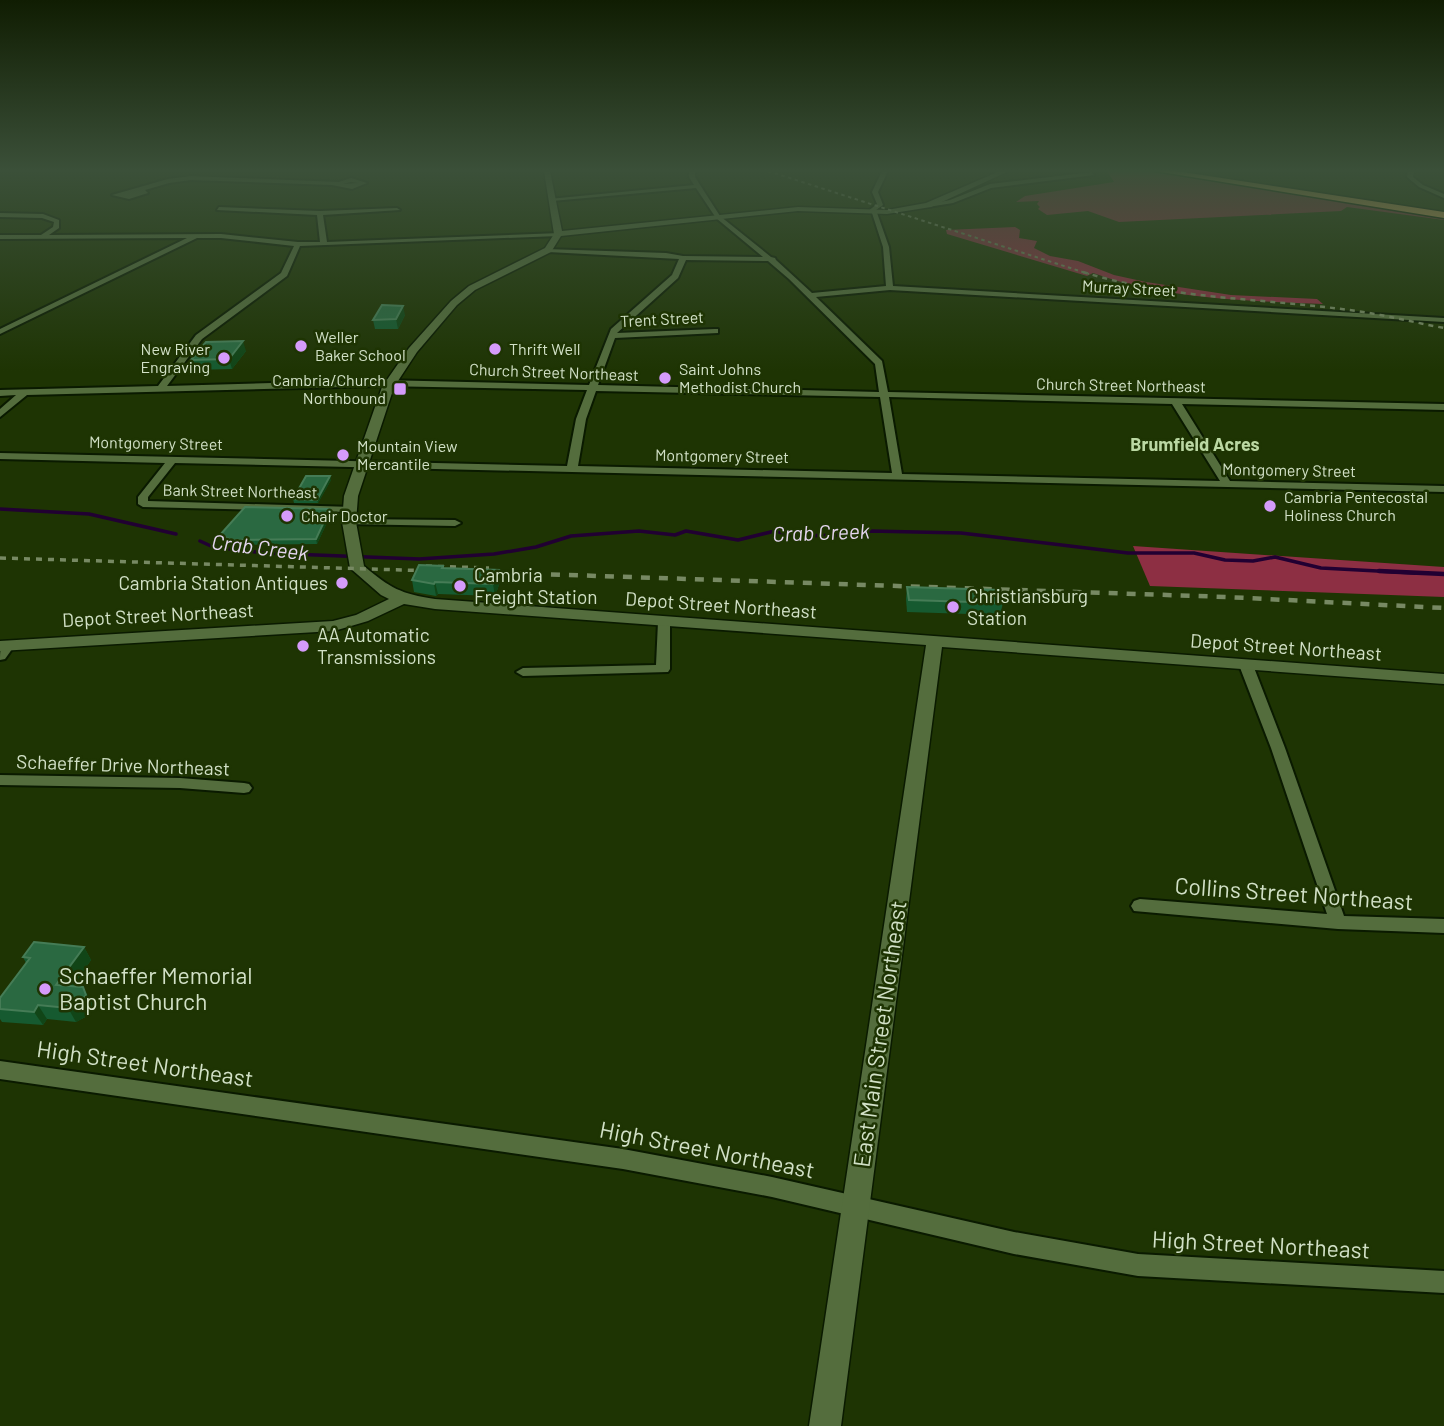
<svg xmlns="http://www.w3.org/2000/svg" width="1444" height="1426" font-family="Barlow,sans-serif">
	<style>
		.green { fill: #8d2f43 }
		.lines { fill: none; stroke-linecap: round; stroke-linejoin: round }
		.stream-far2 { stroke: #210032; stroke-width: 2 }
		.stream-far1 { stroke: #210032; stroke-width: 3.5 }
		.stream { stroke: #210032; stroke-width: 4.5 }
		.street-casing { stroke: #0a1a00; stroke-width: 4 }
		.secondary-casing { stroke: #0a1a00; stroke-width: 3 }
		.highway-casing { stroke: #0a1a00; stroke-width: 3 }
		.street { fill: #546d3d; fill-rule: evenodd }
		.secondary { fill: #546d3d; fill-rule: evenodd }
		.highway { fill: #e6ac62; fill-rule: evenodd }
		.rail-far3 { stroke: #778963; stroke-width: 2; stroke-dasharray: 3.5 3.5; stroke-linecap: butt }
		.rail-far2 { stroke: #778963; stroke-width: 2.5; stroke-dasharray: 5 5; stroke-linecap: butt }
		.rail-far1 { stroke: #778963; stroke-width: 3.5; stroke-dasharray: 6 6; stroke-linecap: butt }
		.rail { stroke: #778963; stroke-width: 4.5; stroke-dasharray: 9 9; stroke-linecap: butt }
		.wall { fill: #165a30 }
		.shaded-wall { fill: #114517 }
		.building { fill: #2a6941; stroke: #457c56; stroke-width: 2 }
		.poi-dot { fill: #d59bfb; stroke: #1e3403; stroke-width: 2.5 }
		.labels { text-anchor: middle; stroke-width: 5; stroke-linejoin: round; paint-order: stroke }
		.far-street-label { font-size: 16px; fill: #d2e1c7; stroke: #1e3403 }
		.far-poi-label { font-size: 16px; fill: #d2e1c7; stroke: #1e3403; text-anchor: start }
		.far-neighbourhood-label { font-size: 18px; font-weight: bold; fill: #bbd8a3; stroke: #1e3403 }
		.poi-label { font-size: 19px; fill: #d2e1c7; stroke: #1e3403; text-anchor: start }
		.street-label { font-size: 19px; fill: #d2e1c7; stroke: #1e3403 }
		.water-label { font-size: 21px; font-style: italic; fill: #e4d5ef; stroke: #1e3403 }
		.near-street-label { font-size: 23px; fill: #d2e1c7; stroke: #1e3403 }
		.near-poi-label { font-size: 23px; fill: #d2e1c7; stroke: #1e3403; text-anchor: start }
	</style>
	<rect width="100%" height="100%" fill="#1e3403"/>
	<g class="green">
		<path d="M 1107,171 L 1147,171 L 1444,217 L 1444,220 L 1347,207 L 1341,211 L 1119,222 L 1088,211 L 1047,215 L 1038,209 L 1040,207 L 1037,204 L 1039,201 L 1016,202 L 1025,196 L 1114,182 Z"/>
		<path d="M 1015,227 L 1020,230 L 1019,238 L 1037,241 L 1034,248 L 1050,256 L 1078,261 L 1114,275 L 1146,282 L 1231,295 L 1317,299 L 1323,304 C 1248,301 1165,299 1093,273 L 1087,276 L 947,234 L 946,230 Z"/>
		<path d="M 1133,546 L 1444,567 L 1444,597 L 1150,586 Z"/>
	</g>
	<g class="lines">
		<path class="stream-far2" d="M 689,171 L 692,184"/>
		<g class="stream-far1">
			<path d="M 0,509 L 89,514 L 176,534"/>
			<path d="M 200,541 L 213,547 L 265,553 L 419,559 L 494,554 L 536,547 L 571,536 L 639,531 L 675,535 L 686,531 L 738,540 L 775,531 L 796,536 L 845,535 L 871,531 L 961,533 L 1128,553 L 1194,553 L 1225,560 L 1253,561 L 1275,557 L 1321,568 L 1415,573"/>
		</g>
		<path class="stream" d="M 1379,571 L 1444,574"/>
		<defs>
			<g id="street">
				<path d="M 689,171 L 695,171 L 695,177 L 720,216 L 771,257 L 775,258 L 776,260 L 812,293 L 886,286 L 883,247 L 872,213 L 867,212 L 877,204 L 872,192 L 882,171 L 888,171 L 878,192 L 883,205 L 876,210 L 889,247 L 893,286 L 1444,318 L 1444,322 L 890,290 L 816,297 L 882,361 L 888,392 L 1444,404 L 1444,410 L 1182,404 L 1230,481 L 1444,486 L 1444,492 L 175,463 L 148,497 L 148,501 L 353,507 L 353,511 L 349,512 L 143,507 L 138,504 L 138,497 L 165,463 L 0,459 L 0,453 L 567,466 L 576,419 L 587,390 L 381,386 L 27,395 L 0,417 L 0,409 L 16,395 L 0,396 L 0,390 L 158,386 L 196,335 L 281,273 L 294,246 L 221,238 L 197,238 L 0,334 L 0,329 L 187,238 L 0,239 L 0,235 L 41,235 L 53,227 L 54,222 L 42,218 L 0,217 L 0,213 L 43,214 L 59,220 L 59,228 L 49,235 L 221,234 L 298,242 L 320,242 L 317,215 L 217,210 L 219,207 L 320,211 L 397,208 L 400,210 L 323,215 L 327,242 L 560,233 L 558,236 L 300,246 L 287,276 L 202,339 L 167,386 L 381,380 L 589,385 L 611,329 L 672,275 L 679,259 L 548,252 L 546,249 L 666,253 L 683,256 L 763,257 L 716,218 L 696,188 L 552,201 L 549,199 L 694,185 L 689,177 ZM 686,260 L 768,261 L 789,279 L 875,364 L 879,392 L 598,385 L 615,338 L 718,333 L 718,329 L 715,329 L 617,333 L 678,278 ZM 596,391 L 880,397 L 892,473 L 578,466 L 586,419 ZM 889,397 L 1172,404 L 1220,481 L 902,474 Z"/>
				<path d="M 1408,171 L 1414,171 L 1413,177 L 1423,185 L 1444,194 L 1444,198 L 1419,187 L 1407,177 Z"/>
				<path d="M 1092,172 L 1094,175 L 991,188 L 953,203 L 928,207 L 925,205 L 950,200 L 990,184 Z"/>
				<path d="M 191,176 L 339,182 L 351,178 L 367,183 L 352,189 L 332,185 L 191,180 L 169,183 L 145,190 L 148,193 L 129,199 L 112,195 L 168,179 ZM 351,182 L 358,183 L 343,184 Z"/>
				<path d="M 349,519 L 455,520 L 461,523 L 455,526 L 345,524 L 345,520 Z"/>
				<path d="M 664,618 L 670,622 L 670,669 L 668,672 L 523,676 L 516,672 L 523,668 L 656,665 L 658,622 Z"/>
				<path d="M 9,641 L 15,645 L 5,659 L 0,660 C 0,651 0,644 9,641 Z"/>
				<path d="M 1246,661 L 1253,665 L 1285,748 L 1344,916 L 1444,919 L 1444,933 L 1338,929 L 1134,911 L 1131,906 L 1134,901 L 1140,899 L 1327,914 L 1271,748 L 1239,665 Z"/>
				<path d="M 0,775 L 180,778 L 244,783 L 249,784 L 252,788 L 249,792 L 244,793 L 180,788 L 0,785 Z"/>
				<path d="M 0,1061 L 623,1149 L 772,1177 L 1014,1232 L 1138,1254 L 1444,1271 L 1444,1293 L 1138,1276 L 1014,1254 L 772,1197 L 623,1169 L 0,1079 Z"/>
			</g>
			<path id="secondary" d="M 544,171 L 550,171 L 562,231 L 798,207 L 887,210 L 926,203 L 1000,171 L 1009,171 L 931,207 L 887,214 L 798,211 L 561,236 L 551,252 L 475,290 L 457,305 L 417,352 L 394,387 L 358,496 L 356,522 L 364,566 C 390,588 401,594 435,599 L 1444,674 L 1444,684 L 942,647 L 841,1426 L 809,1426 L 926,645 L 435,609 L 404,604 L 368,621 L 334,631 L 0,651 L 0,641 L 333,621 L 356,615 L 389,599 L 381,595 L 350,568 L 342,522 L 344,496 L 382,387 L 409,348 L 451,301 L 469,286 L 545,248 L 554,234 Z"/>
			<path id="highway" d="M 1155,171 L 1176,171 L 1444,212 L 1444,218 Z"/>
		</defs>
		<use href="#street" class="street-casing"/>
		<use href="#secondary" class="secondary-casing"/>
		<use href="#highway" class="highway-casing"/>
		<use href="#street" class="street"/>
		<use href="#secondary" class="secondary"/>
		<use href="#highway" class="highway"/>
		<path class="rail-far3" d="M 768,171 L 1089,274"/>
		<path class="rail-far2" d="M 1083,272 C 1170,299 1260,298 1349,310 C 1381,314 1412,322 1444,328"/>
		<g class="rail-far1">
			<path d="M 0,558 L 437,571"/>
			<path d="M 426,566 L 489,568"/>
			<path d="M 479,572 L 496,573"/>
		</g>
		<g class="rail">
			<path d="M 431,571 L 437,571"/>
			<path d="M 479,572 L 1227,597 L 1444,608"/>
		</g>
	</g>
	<g class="wall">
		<path d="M 405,315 L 398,329 L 375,329 L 373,320 Z"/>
		<path d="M 246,351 L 232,369 L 194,370 L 191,360 Z"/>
		<path d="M 331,480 L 318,503 L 294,503 L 293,499 Z"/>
		<path d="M 330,509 L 331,514 L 317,544 L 233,545 L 222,540 L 220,535 Z"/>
		<path d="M 443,566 L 443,568 L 499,570 L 500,582 L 495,596 L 438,594 L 436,596 L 414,592 L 412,580 Z"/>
		<path d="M 907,587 L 1003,603 L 1000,615 L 907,612 L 906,599 Z"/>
		<path d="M 84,947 L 91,960 L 73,986 L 91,1001 L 94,1008 L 89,1015 L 76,1022 L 47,1019 L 43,1025 L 2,1022 L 0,1019 L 0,998 L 26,963 L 23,957 Z"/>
	</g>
	<g class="shaded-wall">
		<path d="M 403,306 L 405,315 L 398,329 L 396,319 Z"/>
		<path d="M 243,341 L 246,351 L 232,369 L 229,359 Z"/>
		<path d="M 330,476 L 331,480 L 318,503 L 317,500 Z"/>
		<path d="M 330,509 L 331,514 L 317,544 L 316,539 Z"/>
		<path d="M 499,570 L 500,582 L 495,596 L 493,584 Z"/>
		<path d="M 435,582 L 438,594 L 436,596 L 434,584 Z"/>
		<path d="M 84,947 L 91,960 L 65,998 L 56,985 Z"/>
		<path d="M 83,987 L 91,1001 L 94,1008 L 89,1015 L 76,1022 L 68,1008 Z"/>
		<path d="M 38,1005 L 47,1019 L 43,1025 L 34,1012 Z"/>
	</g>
	<g class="building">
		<path d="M 382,305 L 403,306 L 396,319 L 373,320 Z"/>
		<path d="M 243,341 L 229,359 L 191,360 L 206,342 Z"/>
		<path d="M 306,476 L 330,476 L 317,500 L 293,499 Z"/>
		<path d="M 245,507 L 330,509 L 316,539 L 231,540 L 220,535 Z"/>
		<path d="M 419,565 L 443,566 L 442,568 L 499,570 L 493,584 L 435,582 L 434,584 L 412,580 Z"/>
		<path d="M 907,587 L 1000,590 L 1003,603 L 909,600 Z"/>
		<path d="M 34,942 L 84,947 L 56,985 L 83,987 L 86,995 L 81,1002 L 68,1008 L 38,1005 L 34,1012 L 0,1009 L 0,998 L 30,958 L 23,957 Z"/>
	</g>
	<linearGradient id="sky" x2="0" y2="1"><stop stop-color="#101d02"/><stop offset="0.46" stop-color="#3b5039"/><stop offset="1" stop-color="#3b5039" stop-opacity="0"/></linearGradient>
	<rect width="1444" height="371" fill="url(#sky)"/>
	<g class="poi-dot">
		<circle cx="301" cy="346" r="7"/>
		<circle cx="495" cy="349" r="7"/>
		<circle cx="224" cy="358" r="7"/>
		<circle cx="665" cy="378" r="7"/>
		<rect x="393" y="382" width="14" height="14" rx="3.5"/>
		<circle cx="343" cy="455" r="7"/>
		<circle cx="1270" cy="506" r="7"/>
		<circle cx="287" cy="516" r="7"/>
		<circle cx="342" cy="583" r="7"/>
		<circle cx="460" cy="586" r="7"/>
		<circle cx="953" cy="607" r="7"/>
		<circle cx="303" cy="646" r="7"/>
		<circle cx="45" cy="989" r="7"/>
	</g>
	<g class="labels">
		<g class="far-street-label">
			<text transform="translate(1129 288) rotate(3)" y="6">Murray Street</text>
			<text transform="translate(662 319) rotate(-3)" y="6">Trent Street</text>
			<text transform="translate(554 372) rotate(2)" y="6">Church Street Northeast</text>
			<text transform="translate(1121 385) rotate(1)" y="6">Church Street Northeast</text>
			<text transform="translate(156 443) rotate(1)" y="6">Montgomery Street</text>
			<text transform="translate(722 456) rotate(1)" y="6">Montgomery Street</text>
			<text transform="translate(1289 470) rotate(1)" y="6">Montgomery Street</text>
			<text transform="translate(240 491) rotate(1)" y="6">Bank Street Northeast</text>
		</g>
		<g class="far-poi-label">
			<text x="315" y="343">Weller<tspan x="315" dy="18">Baker School</tspan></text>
			<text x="210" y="355" text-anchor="end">New River<tspan x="210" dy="18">Engraving</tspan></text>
			<text x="509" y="355">Thrift Well</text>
			<text x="679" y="375">Saint Johns<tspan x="679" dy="18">Methodist Church</tspan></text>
			<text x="386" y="386" text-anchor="end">Cambria/Church<tspan x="386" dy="18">Northbound</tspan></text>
			<text x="357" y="452">Mountain View<tspan x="357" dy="18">Mercantile</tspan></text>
			<text x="1284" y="503">Cambria Pentecostal<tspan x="1284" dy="18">Holiness Church</tspan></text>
			<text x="301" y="522">Chair Doctor</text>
		</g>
		<g class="far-neighbourhood-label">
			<text x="1195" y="451">Brumfield Acres</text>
		</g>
		<g class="poi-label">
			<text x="474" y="582">Cambria<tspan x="474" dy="22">Freight Station</tspan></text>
			<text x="328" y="590" text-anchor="end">Cambria Station Antiques</text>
			<text x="967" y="603">Christiansburg<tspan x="967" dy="22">Station</tspan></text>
			<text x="317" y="642">AA Automatic<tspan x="317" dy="22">Transmissions</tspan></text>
		</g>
		<g class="street-label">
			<text transform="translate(721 605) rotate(4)" y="7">Depot Street Northeast</text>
			<text transform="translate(158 615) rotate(-3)" y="7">Depot Street Northeast</text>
			<text transform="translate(1286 647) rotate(4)" y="7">Depot Street Northeast</text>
			<text transform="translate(123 765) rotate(2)" y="7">Schaeffer Drive Northeast</text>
		</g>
		<g class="water-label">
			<text transform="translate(821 533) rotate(-2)" y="7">Crab Creek</text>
			<text transform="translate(260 548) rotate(7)" y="7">Crab Creek</text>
		</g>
		<g class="near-street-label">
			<text transform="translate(1294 894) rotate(4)" y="8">Collins Street Northeast</text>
			<text transform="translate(880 1034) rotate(-82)" y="8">East Main Street Northeast</text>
			<text transform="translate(145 1064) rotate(8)" y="8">High Street Northeast</text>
			<text transform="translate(707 1150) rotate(11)" y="8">High Street Northeast</text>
			<text transform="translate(1261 1245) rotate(3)" y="8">High Street Northeast</text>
		</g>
		<g class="near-poi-label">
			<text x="59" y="984">Schaeffer Memorial<tspan x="59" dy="26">Baptist Church</tspan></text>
		</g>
	</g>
</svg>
